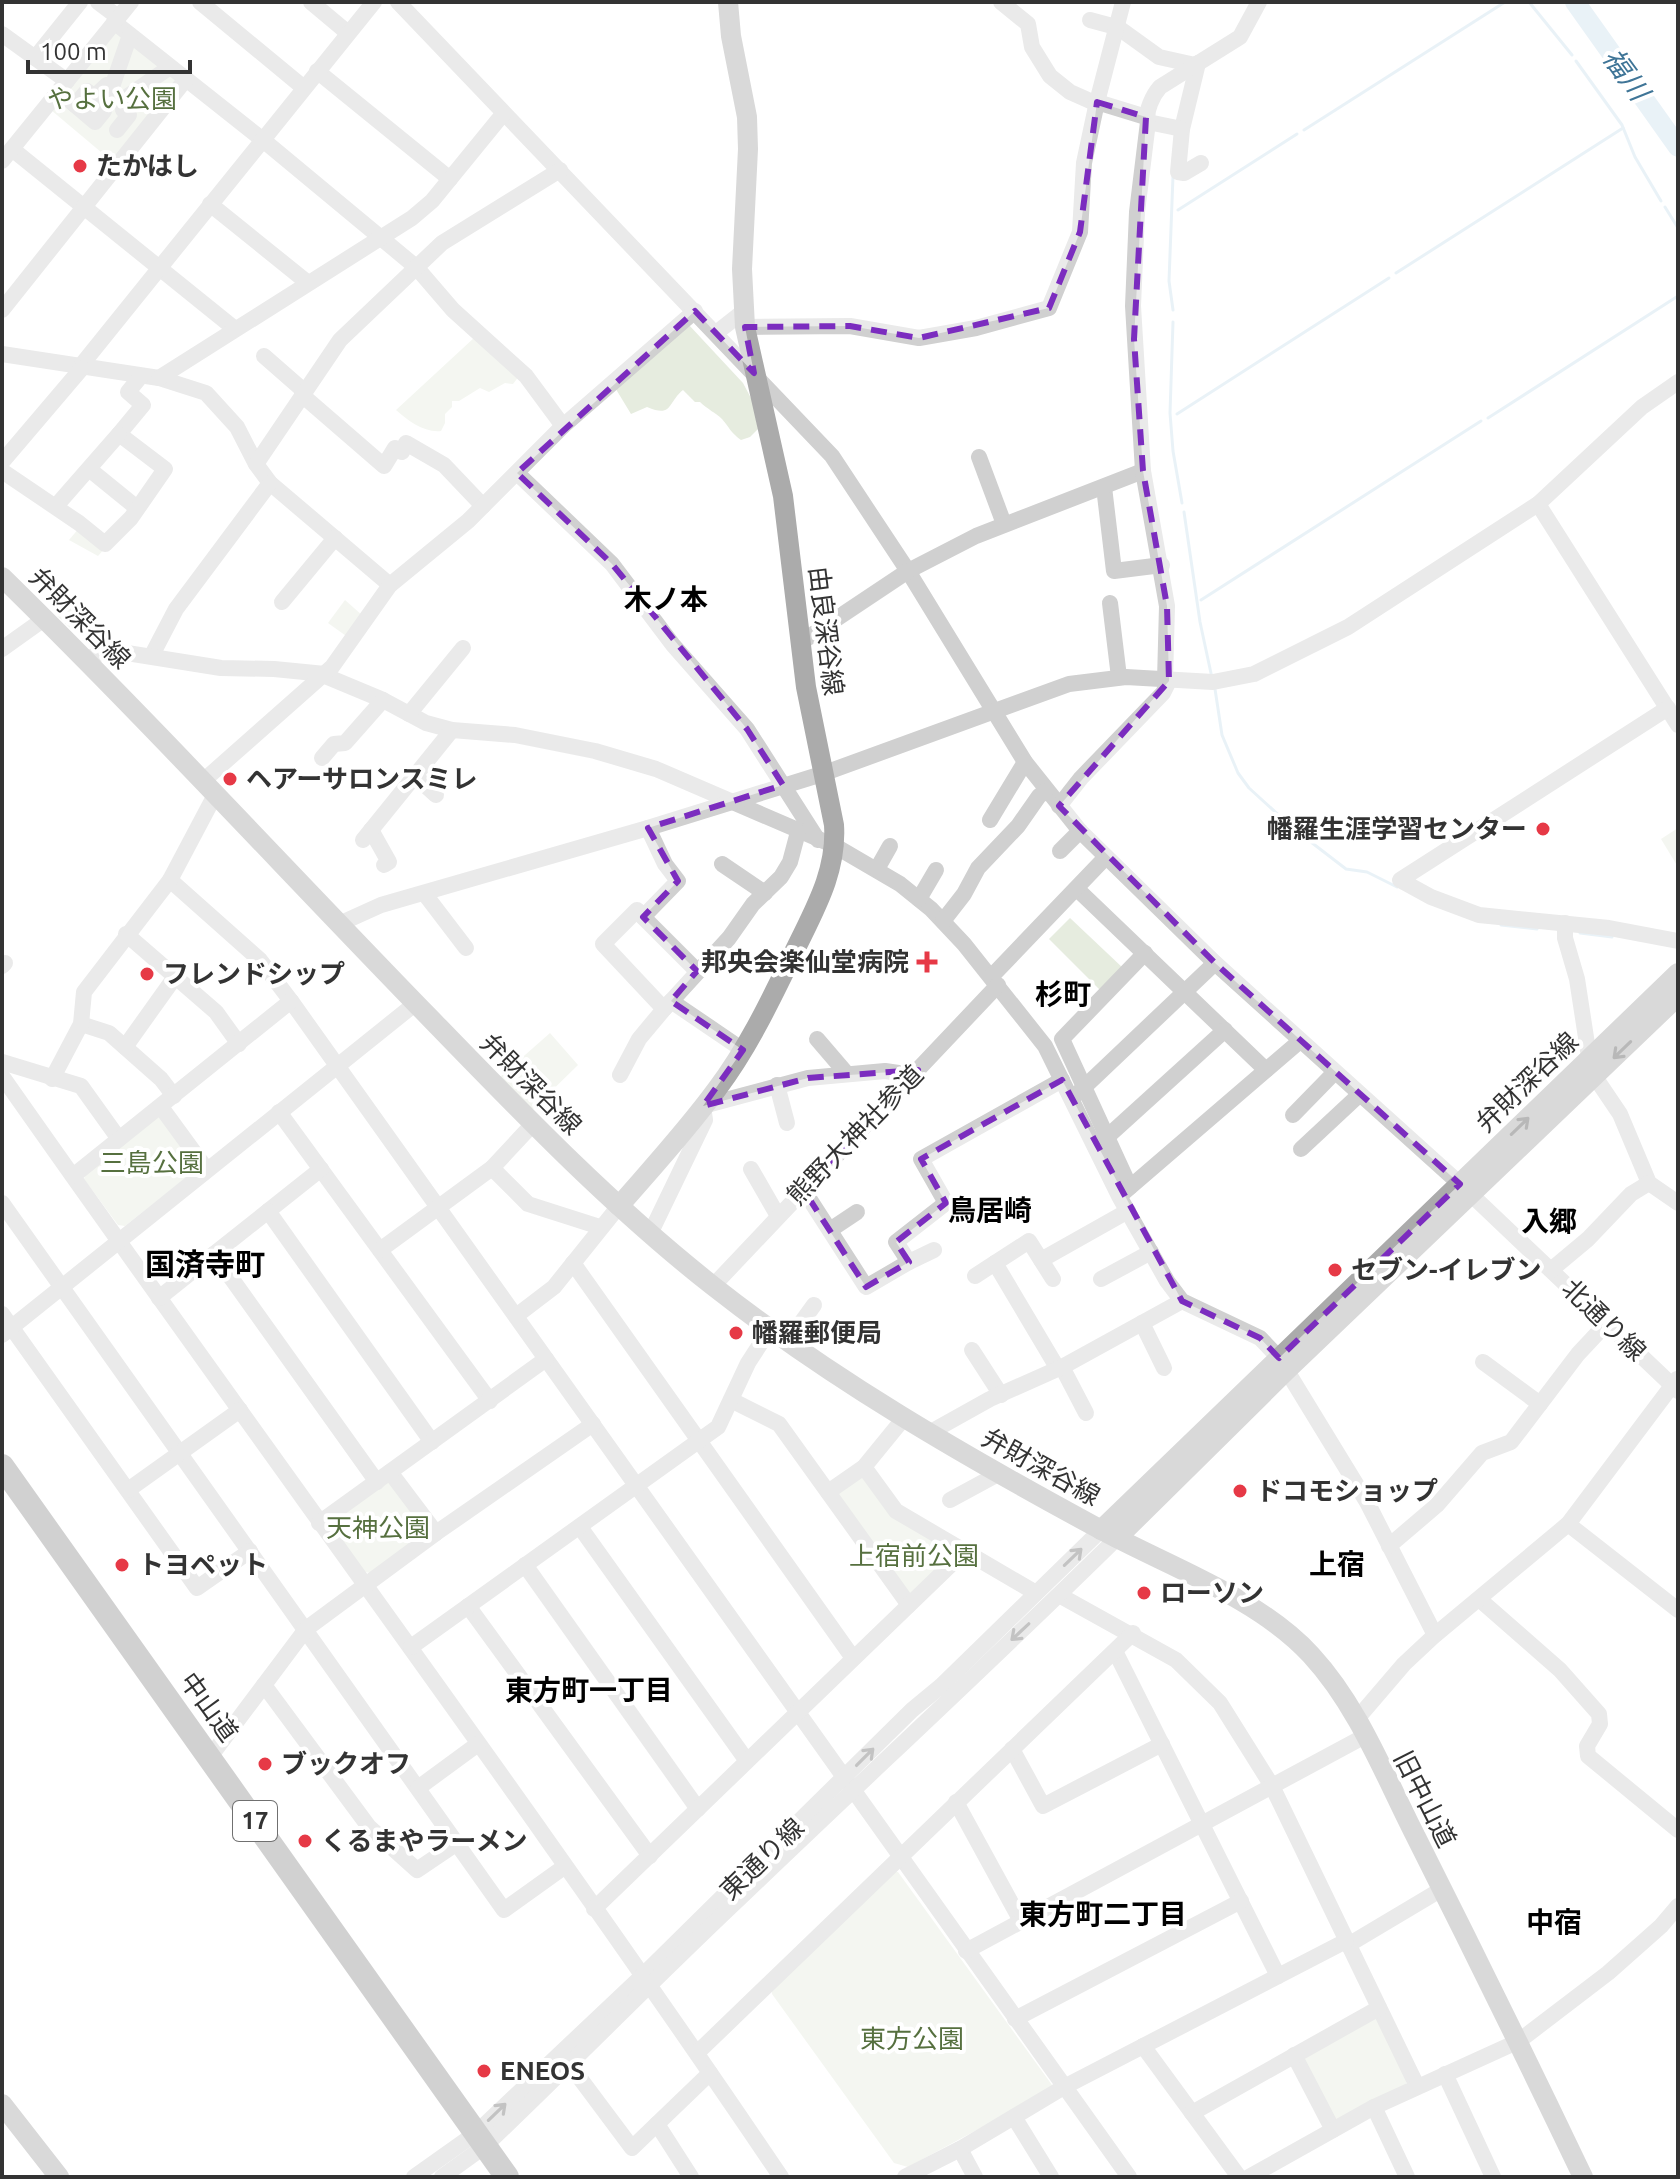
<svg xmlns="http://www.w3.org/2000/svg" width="1680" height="2179" font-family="Ubuntu,'Noto Sans JP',sans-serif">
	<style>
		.green { fill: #e6ecdf }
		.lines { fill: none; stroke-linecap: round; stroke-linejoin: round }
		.stream { stroke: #cfe2ee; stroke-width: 3 }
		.river { stroke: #cfe2ee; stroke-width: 20 }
		.minor { stroke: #d0d0d0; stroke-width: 16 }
		.major { stroke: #ababab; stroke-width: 20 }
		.highway { stroke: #9a9a9a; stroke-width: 24 }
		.oneway { stroke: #636363 }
		.oneway2 { stroke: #7a7a7a }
		.marked { fill: none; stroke: #7b2cbf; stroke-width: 6; stroke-dasharray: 16 10; stroke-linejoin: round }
		.poi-dot { fill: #e63946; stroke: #fff; stroke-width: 3 }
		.labels { text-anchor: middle; stroke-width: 8; stroke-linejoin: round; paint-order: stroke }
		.shield { fill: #fff; stroke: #707070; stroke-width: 2 }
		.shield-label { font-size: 24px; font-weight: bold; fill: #333 }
		.park-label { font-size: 26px; fill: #56703f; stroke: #fff }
		.poi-label { font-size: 26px; font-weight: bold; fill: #333; stroke: #fff; text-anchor: start }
		.street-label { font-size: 26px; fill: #333; stroke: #fff }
		.water-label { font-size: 28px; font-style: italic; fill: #3f7597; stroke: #fff }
		.neighbourhood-label { font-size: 28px; font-weight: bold; fill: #000; stroke: #fff }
		.quarter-label { font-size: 30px; font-weight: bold; fill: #000; stroke: #fff }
	</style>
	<rect width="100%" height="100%" fill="#fff"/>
	<g class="green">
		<path d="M 113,32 L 119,32 L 177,78 L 114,163 L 51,110 Z"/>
		<path d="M 688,324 L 743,383 L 752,400 L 758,429 L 750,437 L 741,440 C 730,432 730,428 722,419 C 716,413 707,409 700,402 L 695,402 L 683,390 C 667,403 673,418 647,407 L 631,414 L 614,386 Z"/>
		<path d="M 475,337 L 520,375 L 513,384 L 505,383 L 489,392 L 480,388 L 459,401 L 452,401 L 452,407 L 445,414 L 445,423 L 441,431 C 425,433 408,421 396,410 Z"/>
		<path d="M 80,527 L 105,548 L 98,556 L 69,540 Z"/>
		<path d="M 67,596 L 85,612 L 71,629 L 53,612 Z"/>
		<path d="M 345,600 L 363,616 L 349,638 L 328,623 Z"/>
		<path d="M 1678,828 L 1678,867 L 1661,839 Z"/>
		<path d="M 1070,918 L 1124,969 L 1102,992 L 1049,939 Z"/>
		<path d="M 550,1033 L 578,1065 L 532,1110 L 500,1077 Z"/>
		<path d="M 159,1115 L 197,1162 L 196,1170 L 125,1226 L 118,1225 L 84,1179 L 86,1173 Z"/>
		<path d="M 862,1474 L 955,1553 L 912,1595 L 908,1595 L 837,1496 L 838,1492 Z"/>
		<path d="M 389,1481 L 427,1533 L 371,1573 L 364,1572 L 331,1526 L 332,1521 Z"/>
		<path d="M 892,1872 L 898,1872 L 1052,2085 L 1049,2091 L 908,2167 L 894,2163 L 772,1994 L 772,1988 Z"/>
		<path d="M 1377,2015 L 1408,2076 L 1406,2085 L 1334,2121 L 1302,2062 L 1307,2054 Z"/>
	</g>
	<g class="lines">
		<g class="stream">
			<path d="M 1529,2 L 1572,55"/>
			<path d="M 1576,61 L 1622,125 L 1635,157 L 1661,201"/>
			<path d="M 1304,130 L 1505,2"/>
			<path d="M 1665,207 L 1678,228"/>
			<path d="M 1178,210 L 1297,134"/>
			<path d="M 1396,273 L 1623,128"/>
			<path d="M 1173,310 L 1169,281 L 1173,176"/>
			<path d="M 1173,322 L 1170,413 L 1173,451 L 1182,503"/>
			<path d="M 1177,414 L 1389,278"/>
			<path d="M 1488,418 L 1678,296"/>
			<path d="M 1184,512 L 1200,622 L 1212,678"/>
			<path d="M 1201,600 L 1481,421"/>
			<path d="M 1215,689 L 1222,735 L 1238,773 L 1249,788 L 1294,829 L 1346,869 L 1367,872 L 1397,887"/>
			<path d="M 1501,925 L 1537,929"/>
			<path d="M 1580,933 L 1612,937"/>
		</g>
		<path class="river" d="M 1575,2 L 1678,147"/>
		<g class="minor">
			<path d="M 98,2 L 118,17"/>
			<path d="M 200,2 L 304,88"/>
			<path d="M 311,2 L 348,33"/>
			<path d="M 398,2 L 832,456 L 908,571 L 1025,762 L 1080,831 L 1215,963 L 1460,1184 L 1678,1391"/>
			<path d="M 1001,2 L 1028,24 L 1032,47 L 1050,76 L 1070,92 L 1097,104"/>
			<path d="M 1090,20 L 1116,27"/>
			<path d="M 114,22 L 263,140 L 416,267 L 453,310 L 526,376 L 563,426"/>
			<path d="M 1116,26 L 1159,57 L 1195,65"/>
			<path d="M 2,34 L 67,81"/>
			<path d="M 35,58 L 80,2"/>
			<path d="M 1198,63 L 1182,129 L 1178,172 L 1184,173 L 1201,163"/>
			<path d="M 317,71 L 450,179"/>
			<path d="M 59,91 L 75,105 L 87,91 L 94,97 L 107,85 L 113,84 L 130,35"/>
			<path d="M 1097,102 L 1146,117"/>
			<path d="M 75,105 L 95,122 L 104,111 L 97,106 L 106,96"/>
			<path d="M 123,110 L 128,103 L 128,96 L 170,67"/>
			<path d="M 1148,122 L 1182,129"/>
			<path d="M 117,130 L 129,115"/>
			<path d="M 12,149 L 235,329"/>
			<path d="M 2,161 L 131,2"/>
			<path d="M 210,204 L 308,283"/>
			<path d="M 2,310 L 186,79"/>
			<path d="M 745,327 L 850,326 L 919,338 L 976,328 L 1049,308 L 1080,232 L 1084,163 L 1097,102 L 1123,2"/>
			<path d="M 716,333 L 744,311"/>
			<path d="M 2,354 L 159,378 L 206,393 L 237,427 L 256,464 L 270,483 L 390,585"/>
			<path d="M 264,356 L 304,391"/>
			<path d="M 79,368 L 374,2"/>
			<path d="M 159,378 L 412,218 L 432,201 L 503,114"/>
			<path d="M 302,395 L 384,466 L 395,448 L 402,452 L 406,443 L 444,465 L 483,506"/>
			<path d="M 979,457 L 1004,524"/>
			<path d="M 2,462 L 82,368"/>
			<path d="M 256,464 L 340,340 L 442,243 L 560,170"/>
			<path d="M 89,469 L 137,508"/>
			<path d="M 2,471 L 79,523 L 105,544 L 131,518 L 165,469 L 119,434 L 143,405 L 128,392 L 141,376"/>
			<path d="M 517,473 L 612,564 L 673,645 L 747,729 L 818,840"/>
			<path d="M 1104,487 L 1114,571 L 1162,565"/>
			<path d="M 1538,504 L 1678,725"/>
			<path d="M 56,506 L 119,434"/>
			<path d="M 282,602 L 335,538"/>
			<path d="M 1110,603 L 1119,677"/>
			<path d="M 800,643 L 908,571 L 976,536 L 1143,471"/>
			<path d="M 2,649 L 44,619"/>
			<path d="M 152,655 L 176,609 L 270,483"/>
			<path d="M 85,660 L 103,652 L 127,653 L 221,668 L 274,669 L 325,674"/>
			<path d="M 323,675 L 383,700 L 426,723 L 452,730 L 515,735 L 595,751 L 656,769 L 835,846 L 900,884 L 931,909 L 964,944 L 1045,1046 L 1119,1196 L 1167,1281 L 1182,1301 L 1260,1338 L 1279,1358 L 1367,1502 L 1435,1635"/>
			<path d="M 1165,680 L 1167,606 L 1143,471 L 1133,306 L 1137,212 L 1148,122 C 1145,111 1153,95 1160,87 L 1240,37 L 1259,2"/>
			<path d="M 1668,708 L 1400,880 L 1431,897 L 1479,915 L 1609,928 L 1678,941"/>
			<path d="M 409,714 L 463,648"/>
			<path d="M 322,758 L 334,744 L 345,743 L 383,700"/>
			<path d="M 415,776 L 436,795"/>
			<path d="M 202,782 L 332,667 L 390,585 L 468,521 L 563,426 L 695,311"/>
			<path d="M 1059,806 L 1081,778 L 1163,693 L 1169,681"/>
			<path d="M 990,820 L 1025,762"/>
			<path d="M 371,830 L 389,862 L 384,865"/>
			<path d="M 363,840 L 452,730"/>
			<path d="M 1060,851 L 1080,831"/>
			<path d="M 722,864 L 765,893"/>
			<path d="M 877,869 L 890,846"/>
			<path d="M 170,880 L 260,960 L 291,1001 L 1129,2177"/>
			<path d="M 1077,889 L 1266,1070"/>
			<path d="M 424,893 L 466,948"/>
			<path d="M 919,899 L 936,870"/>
			<path d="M 643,917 L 697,971"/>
			<path d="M 943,921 L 964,894 L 978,868 L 1018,826 L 1039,796 L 1046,791"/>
			<path d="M 1565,923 L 1565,938 L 1577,979 L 1589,1057 L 1595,1077 L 1620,1114 L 1649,1183 L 1678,1203"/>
			<path d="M 339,924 L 381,905 L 648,828 L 822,774 L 1069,684 L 1126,677 L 1213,682 L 1254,674 L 1348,627 L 1538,504 L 1642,407 L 1678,382"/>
			<path d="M 126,934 L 216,1012 L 239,1044"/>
			<path d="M 2,966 L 5,963"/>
			<path d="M 991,977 L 1105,858"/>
			<path d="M 671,1001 L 743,1050"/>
			<path d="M 664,1009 L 729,938 L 753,904 L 781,877 L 790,862 L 798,832"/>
			<path d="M 81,1024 L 109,1033 L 161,1079 L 174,1096"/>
			<path d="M 817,1039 L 847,1074"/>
			<path d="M 125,1047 L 175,977"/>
			<path d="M 2,1062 L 81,1086 L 119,1139"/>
			<path d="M 620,1075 L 639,1039 L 664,1009 L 603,944 L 637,910 L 643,917 L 678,881 L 665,864 L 648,828"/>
			<path d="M 2,1076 C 260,1444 529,1804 781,2177"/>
			<path d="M 52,1079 L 81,1024 L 84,992 L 170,880 L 215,795"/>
			<path d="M 777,1085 L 787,1123"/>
			<path d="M 1077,1094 L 1215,963"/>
			<path d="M 161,1107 L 207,1170"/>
			<path d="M 279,1112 L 490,1401"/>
			<path d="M 1293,1115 L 1334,1073"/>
			<path d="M 1107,1137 L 1225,1030"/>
			<path d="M 1301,1149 L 1359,1095"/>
			<path d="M 492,1168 L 528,1204 L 600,1227"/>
			<path d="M 321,1169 L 214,1254 L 377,1482"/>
			<path d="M 751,1169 L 778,1216"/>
			<path d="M 73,1176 L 291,1001"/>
			<path d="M 1130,1187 L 1062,1039 L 1145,953"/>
			<path d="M 803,1189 L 866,1287 L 909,1262 L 896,1242 L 946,1203 L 921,1159 L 1062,1080"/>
			<path d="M 1122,1194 L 1300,1041"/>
			<path d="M 2,1203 L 504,1910 L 564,1867"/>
			<path d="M 268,1211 L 432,1442"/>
			<path d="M 830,1230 L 857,1212"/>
			<path d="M 650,1234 L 705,1120 L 703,1106 L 808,1078 L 885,1071 L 912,1075"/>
			<path d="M 380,1250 L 492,1168 L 532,1125"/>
			<path d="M 1041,1260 L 1053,1279"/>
			<path d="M 909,1262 L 934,1250"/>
			<path d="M 573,1263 L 853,1658"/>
			<path d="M 1551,1270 L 1588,1239 L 1631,1194 L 1649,1183"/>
			<path d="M 975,1276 L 995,1263"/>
			<path d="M 1101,1279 L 1151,1252"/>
			<path d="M 713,1286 L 998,985"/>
			<path d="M 159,1298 L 214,1254"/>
			<path d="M 2,1314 L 197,1588 L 250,1551"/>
			<path d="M 516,1316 L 554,1287 L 619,1206"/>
			<path d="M 1142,1323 L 1164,1368"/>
			<path d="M 2,1335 L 416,1003"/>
			<path d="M 788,1341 L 814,1305"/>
			<path d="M 972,1350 L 1001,1395"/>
			<path d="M 1483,1362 L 1540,1404"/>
			<path d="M 1062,1367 L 1086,1413"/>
			<path d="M 1058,1369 L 995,1263 L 1029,1241 L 1041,1260 L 1128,1211"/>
			<path d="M 731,1400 L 779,1424 L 909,1605"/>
			<path d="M 929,1433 L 990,1399 L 1062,1367 L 1182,1301"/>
			<path d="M 864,1467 L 896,1511 L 1036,1593"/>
			<path d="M 390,1472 L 436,1533"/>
			<path d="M 128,1490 L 240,1410"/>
			<path d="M 828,1492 L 864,1467 L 904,1418"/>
			<path d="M 950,1500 L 998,1474"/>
			<path d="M 319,1523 L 546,1359"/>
			<path d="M 1568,1524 L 1678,1610"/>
			<path d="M 580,1527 L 747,1761"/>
			<path d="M 1389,1546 L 1437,1505 L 1482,1453 L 1511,1442 L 1578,1354 L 1607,1323"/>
			<path d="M 525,1565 L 698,1809"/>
			<path d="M 1059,1595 L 1176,1660 L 1220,1703 L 1272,1786 L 1417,2086"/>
			<path d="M 1479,1599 L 1560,1670 L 1599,1714 L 1600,1724 L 1587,1746 L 1588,1756 L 1678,1830"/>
			<path d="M 468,1606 L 650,1856"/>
			<path d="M 411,1647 L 718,1427 L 748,1363 L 770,1329"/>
			<path d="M 1115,1651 L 1278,1976"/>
			<path d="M 264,1685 L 369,1827 L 417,1870 L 457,1843"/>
			<path d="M 1356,1720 L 1404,1664 L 1435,1635 L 1568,1524 L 1677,1379"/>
			<path d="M 1012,1749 L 1043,1806 L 1162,1744"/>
			<path d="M 210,1757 L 306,1629 L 436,1533 L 593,1424"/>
			<path d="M 418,1788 L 478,1744"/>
			<path d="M 956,1802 L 1021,1921"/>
			<path d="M 594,1909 L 964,1552"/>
			<path d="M 1348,1945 L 1442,1889"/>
			<path d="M 966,1951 L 1365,1736"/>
			<path d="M 1015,2019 L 1241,1901"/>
			<path d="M 1143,2046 L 1239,2177"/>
			<path d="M 697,2053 L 1133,1633"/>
			<path d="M 1294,2055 L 1333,2130"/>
			<path d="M 564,2057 L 632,2148 L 710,2073"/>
			<path d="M 1445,2074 L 1493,2177"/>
			<path d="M 1374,2107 L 1407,2177"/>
			<path d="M 1192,2113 L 1379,2008"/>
			<path d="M 1014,2117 L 1051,2177"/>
			<path d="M 657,2124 L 691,2177"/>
			<path d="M 960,2149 L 975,2177"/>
			<path d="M 414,2177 L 476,2133 L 641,1977 L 912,1710 L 941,1686 L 1101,1530"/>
			<path d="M 442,2177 L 485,2146 C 571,2064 654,1979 741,1897 C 866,1777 993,1660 1117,1538"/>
			<path d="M 905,2177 L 960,2149 L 1064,2087 L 1346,1941"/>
			<path d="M 1249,2177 L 1374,2107 L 1519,2041 L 1608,1973 L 1661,1926 L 1678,1906"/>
		</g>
		<g class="major">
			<path d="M 2,577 C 148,720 286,870 428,1016 C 520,1111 610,1205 713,1286 C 831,1379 963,1455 1094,1526 C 1164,1565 1257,1596 1311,1655 C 1358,1706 1384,1774 1415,1835 C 1472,1948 1528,2062 1583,2177"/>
			<path d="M 619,1206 C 652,1168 687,1130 717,1089 C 750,1045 773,995 797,946 C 816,907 837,870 834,825 L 806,687 L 783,496 L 745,327 L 742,269 L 748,149 L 747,117 L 731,36 L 728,2"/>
			<path d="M 1101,1530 L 1678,973"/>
			<path d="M 1117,1538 L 1286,1371 L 1678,996"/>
			<path d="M 2,2104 L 59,2177"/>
		</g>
		<path class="highway" d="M 2,1466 L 507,2177"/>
	</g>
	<defs><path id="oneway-shaft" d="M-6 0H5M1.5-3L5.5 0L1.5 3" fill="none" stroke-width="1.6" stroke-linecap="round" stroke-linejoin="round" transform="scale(2)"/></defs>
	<g class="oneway">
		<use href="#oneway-shaft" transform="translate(1622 1050) rotate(136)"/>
		<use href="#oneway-shaft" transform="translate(1520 1126) rotate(-44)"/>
	</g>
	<g class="oneway2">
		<use href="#oneway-shaft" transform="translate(1073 1557) rotate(-44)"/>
		<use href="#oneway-shaft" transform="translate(1020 1632) rotate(137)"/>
		<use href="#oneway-shaft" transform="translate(865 1757) rotate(-45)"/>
		<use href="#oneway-shaft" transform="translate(497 2112) rotate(-44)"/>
	</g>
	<path d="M0 0H1680V2179H0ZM 1097,102 L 1146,117 L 1134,339 L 1143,471 L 1167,606 L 1169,681 L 1059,806 L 1215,963 L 1460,1184 L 1279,1358 L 1260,1338 L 1182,1301 L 1062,1080 L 921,1159 L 946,1203 L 896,1242 L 909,1262 L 866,1287 L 803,1189 L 918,1070 L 808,1078 L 703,1106 L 743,1050 L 671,1001 L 697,971 L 643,917 L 678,881 L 648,828 L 783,785 L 747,729 L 612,564 L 517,473 L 695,311 L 754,373 L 745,327 L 850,326 L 919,338 L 1049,308 L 1080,232 Z" fill="#fff" fill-opacity=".55" fill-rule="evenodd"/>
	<path class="marked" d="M 1097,102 L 1146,117 L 1134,339 L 1143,471 L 1167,606 L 1169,681 L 1059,806 L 1215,963 L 1460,1184 L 1279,1358 L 1260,1338 L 1182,1301 L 1062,1080 L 921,1159 L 946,1203 L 896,1242 L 909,1262 L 866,1287 L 803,1189 L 918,1070 L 808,1078 L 703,1106 L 743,1050 L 671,1001 L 697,971 L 643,917 L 678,881 L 648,828 L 783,785 L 747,729 L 612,564 L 517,473 L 695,311 L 754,373 L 745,327 L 850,326 L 919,338 L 1049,308 L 1080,232 Z"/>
	<g class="poi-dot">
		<circle cx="80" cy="166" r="8"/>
		<circle cx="230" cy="779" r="8"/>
		<circle cx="1543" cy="829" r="8"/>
		<path d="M923 950h8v8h8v8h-8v8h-8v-8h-8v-8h8z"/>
		<circle cx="147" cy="974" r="8"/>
		<circle cx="1335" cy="1270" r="8"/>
		<circle cx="736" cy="1333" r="8"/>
		<circle cx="1240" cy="1491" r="8"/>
		<circle cx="122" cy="1565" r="8"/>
		<circle cx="1144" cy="1593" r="8"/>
		<circle cx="265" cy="1764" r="8"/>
		<circle cx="305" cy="1841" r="8"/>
		<circle cx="484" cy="2071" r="8"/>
	</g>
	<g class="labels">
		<rect class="shield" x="233" y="1801" width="44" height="40" rx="6"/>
		<g class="shield-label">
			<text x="255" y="1829">17</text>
		</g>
		<g class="park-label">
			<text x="112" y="108">やよい公園</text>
			<text x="152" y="1172">三島公園</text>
			<text x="378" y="1537">天神公園</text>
			<text x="914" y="1565">上宿前公園</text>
			<text x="912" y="2048">東方公園</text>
		</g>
		<g class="poi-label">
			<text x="96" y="175">たかはし</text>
			<text x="246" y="788">ヘアーサロンスミレ</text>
			<text x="1527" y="838" text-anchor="end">幡羅生涯学習センター</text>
			<text x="909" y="971" text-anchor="end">邦央会楽仙堂病院</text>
			<text x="163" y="983">フレンドシップ</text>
			<text x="1351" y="1279">セブン-イレブン</text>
			<text x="752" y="1342">幡羅郵便局</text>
			<text x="1256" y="1500">ドコモショップ</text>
			<text x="138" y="1574">トヨペット</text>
			<text x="1160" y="1602">ローソン</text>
			<text x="281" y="1773">ブックオフ</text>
			<text x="321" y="1850">くるまやラーメン</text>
			<text x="500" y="2080">ENEOS</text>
		</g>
		<g class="street-label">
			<text transform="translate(80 618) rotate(45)" y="9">弁財深谷線</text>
			<text transform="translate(826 631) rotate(83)" y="9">由良深谷線</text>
			<text transform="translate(1527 1082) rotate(-44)" y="9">弁財深谷線</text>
			<text transform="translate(531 1084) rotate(45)" y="9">弁財深谷線</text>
			<text transform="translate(855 1135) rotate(-46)" y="9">熊野大神社参道</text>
			<text transform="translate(1604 1320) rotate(44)" y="9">北通り線</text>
			<text transform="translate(1041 1467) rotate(29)" y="9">弁財深谷線</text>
			<text transform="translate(209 1707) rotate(54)" y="9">中山道</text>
			<text transform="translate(1425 1799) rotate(63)" y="9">旧中山道</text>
			<text transform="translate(762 1859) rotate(-44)" y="9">東通り線</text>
		</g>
		<g class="water-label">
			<text transform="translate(1626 74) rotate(54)" y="10">福川</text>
		</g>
		<g class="neighbourhood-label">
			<text x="666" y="609">木ノ本</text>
			<text x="1063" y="1004">杉町</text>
			<text x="990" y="1220">鳥居崎</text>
			<text x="1549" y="1231">入郷</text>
			<text x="1337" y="1574">上宿</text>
			<text x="589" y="1700">東方町一丁目</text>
			<text x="1103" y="1924">東方町二丁目</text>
			<text x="1554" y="1932">中宿</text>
		</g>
		<g class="quarter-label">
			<text x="205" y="1275">国済寺町</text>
		</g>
	</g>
	<rect width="1680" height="2179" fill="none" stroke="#333333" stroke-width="8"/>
	<path d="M28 60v12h162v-12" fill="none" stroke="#333333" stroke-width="4"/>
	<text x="40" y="60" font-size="24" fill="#333333" stroke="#ffffff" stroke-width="6" paint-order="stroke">100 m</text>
</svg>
